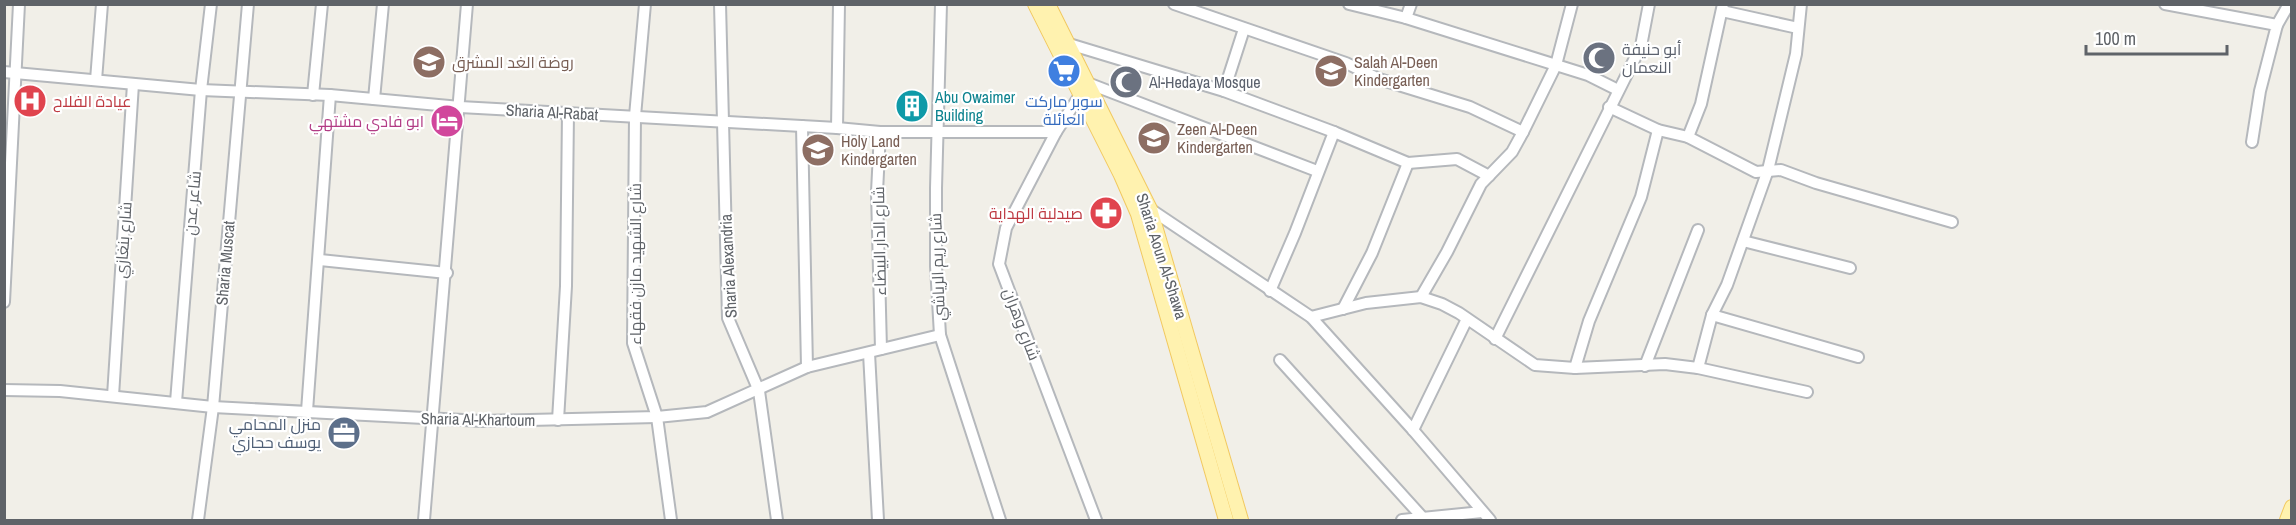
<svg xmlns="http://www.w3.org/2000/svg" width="2296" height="525" viewBox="0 0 2296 525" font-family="'Archivo Narrow',Cairo,sans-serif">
	<rect width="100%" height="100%" fill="#f1efe8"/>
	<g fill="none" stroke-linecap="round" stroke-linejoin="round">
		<g stroke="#b5b8bc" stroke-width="14">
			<g id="minor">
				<polyline points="645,4 635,116 633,343 657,417 671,520"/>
				<polyline points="720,4 728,318 759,391 777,520"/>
				<polyline points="941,4 936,188 936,266 940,335 1000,520"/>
				<polyline points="1174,4 1346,63 1379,79 1470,107 1523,132"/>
				<polyline points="1349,4 1406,18 1588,75 1618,90"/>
				<polyline points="2165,4 2277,25 2260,91 2252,142"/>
				<polyline points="1722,11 1798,28"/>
				<polyline points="1406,18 1411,4"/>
				<polyline points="2277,25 2289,4"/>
				<polyline points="1069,44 1224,91 1334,132 1408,163 1457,159 1489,176"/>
				<polyline points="4,72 201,90 330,95 460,107 837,128 880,132 1056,132 1080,95"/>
				<polyline points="96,80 102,4"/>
				<polyline points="1090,84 1317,171"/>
				<polyline points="1224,91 1244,29"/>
				<polyline points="313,95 322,4"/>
				<polyline points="374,99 383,4"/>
				<polyline points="1609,107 1658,130 1688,137 1756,172 1781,170 1816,183 1952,222"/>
				<polyline points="802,126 807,367"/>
				<polyline points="837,128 839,4"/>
				<polyline points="880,132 877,192 881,349"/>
				<polyline points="1056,132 1006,228 999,264 1096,520"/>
				<polyline points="1688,137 1701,104 1723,4"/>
				<polyline points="1150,209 1311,317 1413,430 1490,520"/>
				<polyline points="1743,241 1850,268"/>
				<polyline points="320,260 447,273"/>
				<polyline points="1270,291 1295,233 1334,132"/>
				<polyline points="1421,297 1447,252 1481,184 1512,152 1523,132 1556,65 1572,4"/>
				<polyline points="4,302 19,4"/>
				<polyline points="1343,309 1372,253 1408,163"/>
				<polyline points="1712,315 1858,357"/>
				<polyline points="1311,317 1366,303 1421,297 1442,304 1459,313 1535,365 1575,368 1665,364 1698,368 1807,392"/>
				<polyline points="1495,339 1641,46 1649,4"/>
				<polyline points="869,353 878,520"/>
				<polyline points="1280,360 1423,518"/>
				<polyline points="1645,366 1698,230"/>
				<polyline points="1575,368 1589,321 1641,197 1658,130"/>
				<polyline points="1698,368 1712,315 1727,285 1768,170 1796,54 1801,4"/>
				<polyline points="4,390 60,391 213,407 482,421 657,417 707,412 807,367 940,335"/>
				<polyline points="113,396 133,84"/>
				<polyline points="176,402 201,90 211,4"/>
				<polyline points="307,411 330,95"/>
				<polyline points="558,420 566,286 568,113"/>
				<polyline points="1413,430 1467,319"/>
				<polyline points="198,520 213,407 248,4"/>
				<polyline points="424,520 467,4"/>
				<polyline points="1402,520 1482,512"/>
			</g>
		</g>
		<g stroke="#f2c960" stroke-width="16">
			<g id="major">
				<polyline points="1035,4 1121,175 1138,214 1226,520"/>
				<polyline points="1048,4 1150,209 1241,520"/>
				<polyline points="2287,520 2292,507"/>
			</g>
		</g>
		<use href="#minor" stroke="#fff" stroke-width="10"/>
		<use href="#major" stroke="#fff2af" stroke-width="14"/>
	</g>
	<defs>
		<g id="mosque-disc" transform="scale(1.725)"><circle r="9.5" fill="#6b7280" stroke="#fff"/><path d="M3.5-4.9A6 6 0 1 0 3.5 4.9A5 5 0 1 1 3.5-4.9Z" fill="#fff"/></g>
		<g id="school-disc" transform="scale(1.725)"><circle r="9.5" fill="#8d6e63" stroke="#fff"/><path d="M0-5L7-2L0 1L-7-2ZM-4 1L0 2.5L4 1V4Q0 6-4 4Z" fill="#fff"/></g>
		<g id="supermarket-disc" transform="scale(1.725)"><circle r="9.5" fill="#3f7fe0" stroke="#fff"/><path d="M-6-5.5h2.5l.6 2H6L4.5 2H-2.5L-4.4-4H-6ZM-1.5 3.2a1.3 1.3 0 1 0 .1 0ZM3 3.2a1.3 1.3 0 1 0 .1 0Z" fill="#fff"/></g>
		<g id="hospital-disc" transform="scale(1.725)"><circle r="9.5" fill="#e0444e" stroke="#fff"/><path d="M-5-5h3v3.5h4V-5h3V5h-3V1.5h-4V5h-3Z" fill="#fff"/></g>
		<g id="building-disc" transform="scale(1.725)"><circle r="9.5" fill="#0f9aa8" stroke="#fff"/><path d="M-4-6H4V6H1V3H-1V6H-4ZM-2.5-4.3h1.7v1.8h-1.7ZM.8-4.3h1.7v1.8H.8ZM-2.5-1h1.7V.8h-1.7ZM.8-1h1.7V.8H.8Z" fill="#fff"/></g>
		<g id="hotel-disc" transform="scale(1.725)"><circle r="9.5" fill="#d1479c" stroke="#fff"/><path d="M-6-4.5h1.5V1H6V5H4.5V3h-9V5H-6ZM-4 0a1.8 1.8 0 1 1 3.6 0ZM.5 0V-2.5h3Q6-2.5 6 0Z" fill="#fff"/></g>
		<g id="pharmacy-disc" transform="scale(1.725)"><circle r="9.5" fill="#e0444e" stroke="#fff"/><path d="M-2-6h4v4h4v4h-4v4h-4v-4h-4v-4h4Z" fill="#fff"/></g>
		<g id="office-disc" transform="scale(1.725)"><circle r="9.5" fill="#5c6f8a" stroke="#fff"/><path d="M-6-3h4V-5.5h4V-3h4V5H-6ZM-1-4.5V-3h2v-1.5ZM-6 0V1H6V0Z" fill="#fff"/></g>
	</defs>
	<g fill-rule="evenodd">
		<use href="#mosque-disc" x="1599" y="58"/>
		<use href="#school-disc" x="429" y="62"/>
		<use href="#supermarket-disc" x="1064" y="71"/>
		<use href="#school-disc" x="1331" y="71"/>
		<use href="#mosque-disc" x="1126" y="82"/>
		<use href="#hospital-disc" x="30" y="101"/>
		<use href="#building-disc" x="912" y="106"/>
		<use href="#hotel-disc" x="447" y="121"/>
		<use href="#school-disc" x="1154" y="138"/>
		<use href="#school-disc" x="818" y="150"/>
		<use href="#pharmacy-disc" x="1106" y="213"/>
		<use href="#office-disc" x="344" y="433"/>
	</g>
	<g text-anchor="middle" stroke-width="4.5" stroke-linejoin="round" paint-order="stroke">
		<g font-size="16" fill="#5b616d" stroke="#fff" text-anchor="start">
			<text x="1622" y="55">أبو حنيفة<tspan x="1622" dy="18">النعمان</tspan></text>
			<text x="1149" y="88">Al-Hedaya Mosque</text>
		</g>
		<g font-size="16" fill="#785e54" stroke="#fff" text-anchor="start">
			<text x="452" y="68">روضة الغد المشرق</text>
			<text x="1354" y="68">Salah Al-Deen<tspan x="1354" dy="18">Kindergarten</tspan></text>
			<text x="1177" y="135">Zeen Al-Deen<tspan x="1177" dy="18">Kindergarten</tspan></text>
			<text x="841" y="147">Holy Land<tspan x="841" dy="18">Kindergarten</tspan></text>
		</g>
		<g font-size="16" fill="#0d838f" stroke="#fff" text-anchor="start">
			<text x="935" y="103">Abu Owaimer<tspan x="935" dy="18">Building</tspan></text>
		</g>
		<g font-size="16" fill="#be3a42" stroke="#fff" text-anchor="start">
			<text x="53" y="107">عيادة الفلاح</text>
			<text x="1083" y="219" text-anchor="end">صيدلية الهداية</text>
		</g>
		<g font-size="16" fill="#366cbe" stroke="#fff">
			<text x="1064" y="107">سوبر ماركت<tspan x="1064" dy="18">العائلة</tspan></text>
		</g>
		<g font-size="16" fill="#5f6368" stroke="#fff">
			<text transform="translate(552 112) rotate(3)" y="6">Sharia Al-Rabat</text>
			<text transform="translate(192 203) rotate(-85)" y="6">شاعر عدن</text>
			<text transform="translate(123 240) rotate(-86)" y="6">شارع بنغازي</text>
			<text transform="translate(879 241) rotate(-91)" y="6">شارع الدار البيضاء</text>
			<text transform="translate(1162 256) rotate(72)" y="6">Sharia Aoun Al-Shawa</text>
			<text transform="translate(225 263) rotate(-85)" y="6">Sharia Muscat</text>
			<text transform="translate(635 264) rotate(-90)" y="6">شارع الشهيد مازن فقهاء</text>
			<text transform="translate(728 266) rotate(-93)" y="6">Sharia Alexandria</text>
			<text transform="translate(937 267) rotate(-92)" y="6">شارع ريم الرياشي</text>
			<text transform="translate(1022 324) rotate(69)" y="6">شارع وهران</text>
			<text transform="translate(478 419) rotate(1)" y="6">Sharia Al-Khartoum</text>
		</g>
		<g font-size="16" fill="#b23c85" stroke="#fff" text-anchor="end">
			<text x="424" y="127">ابو فادي مشتهي</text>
		</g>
		<g font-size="16" fill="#4e5e75" stroke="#fff" text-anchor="end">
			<text x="321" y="430">منزل المحامي<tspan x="321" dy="18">يوسف حجازي</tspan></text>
		</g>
	</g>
	<rect width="2296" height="525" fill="none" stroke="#5f6368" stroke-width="12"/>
	<path d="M2086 45v9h141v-9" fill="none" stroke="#5f6368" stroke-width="3"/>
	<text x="2095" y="45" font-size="18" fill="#5f6368" stroke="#ffffff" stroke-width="4.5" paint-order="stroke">100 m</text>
</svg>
